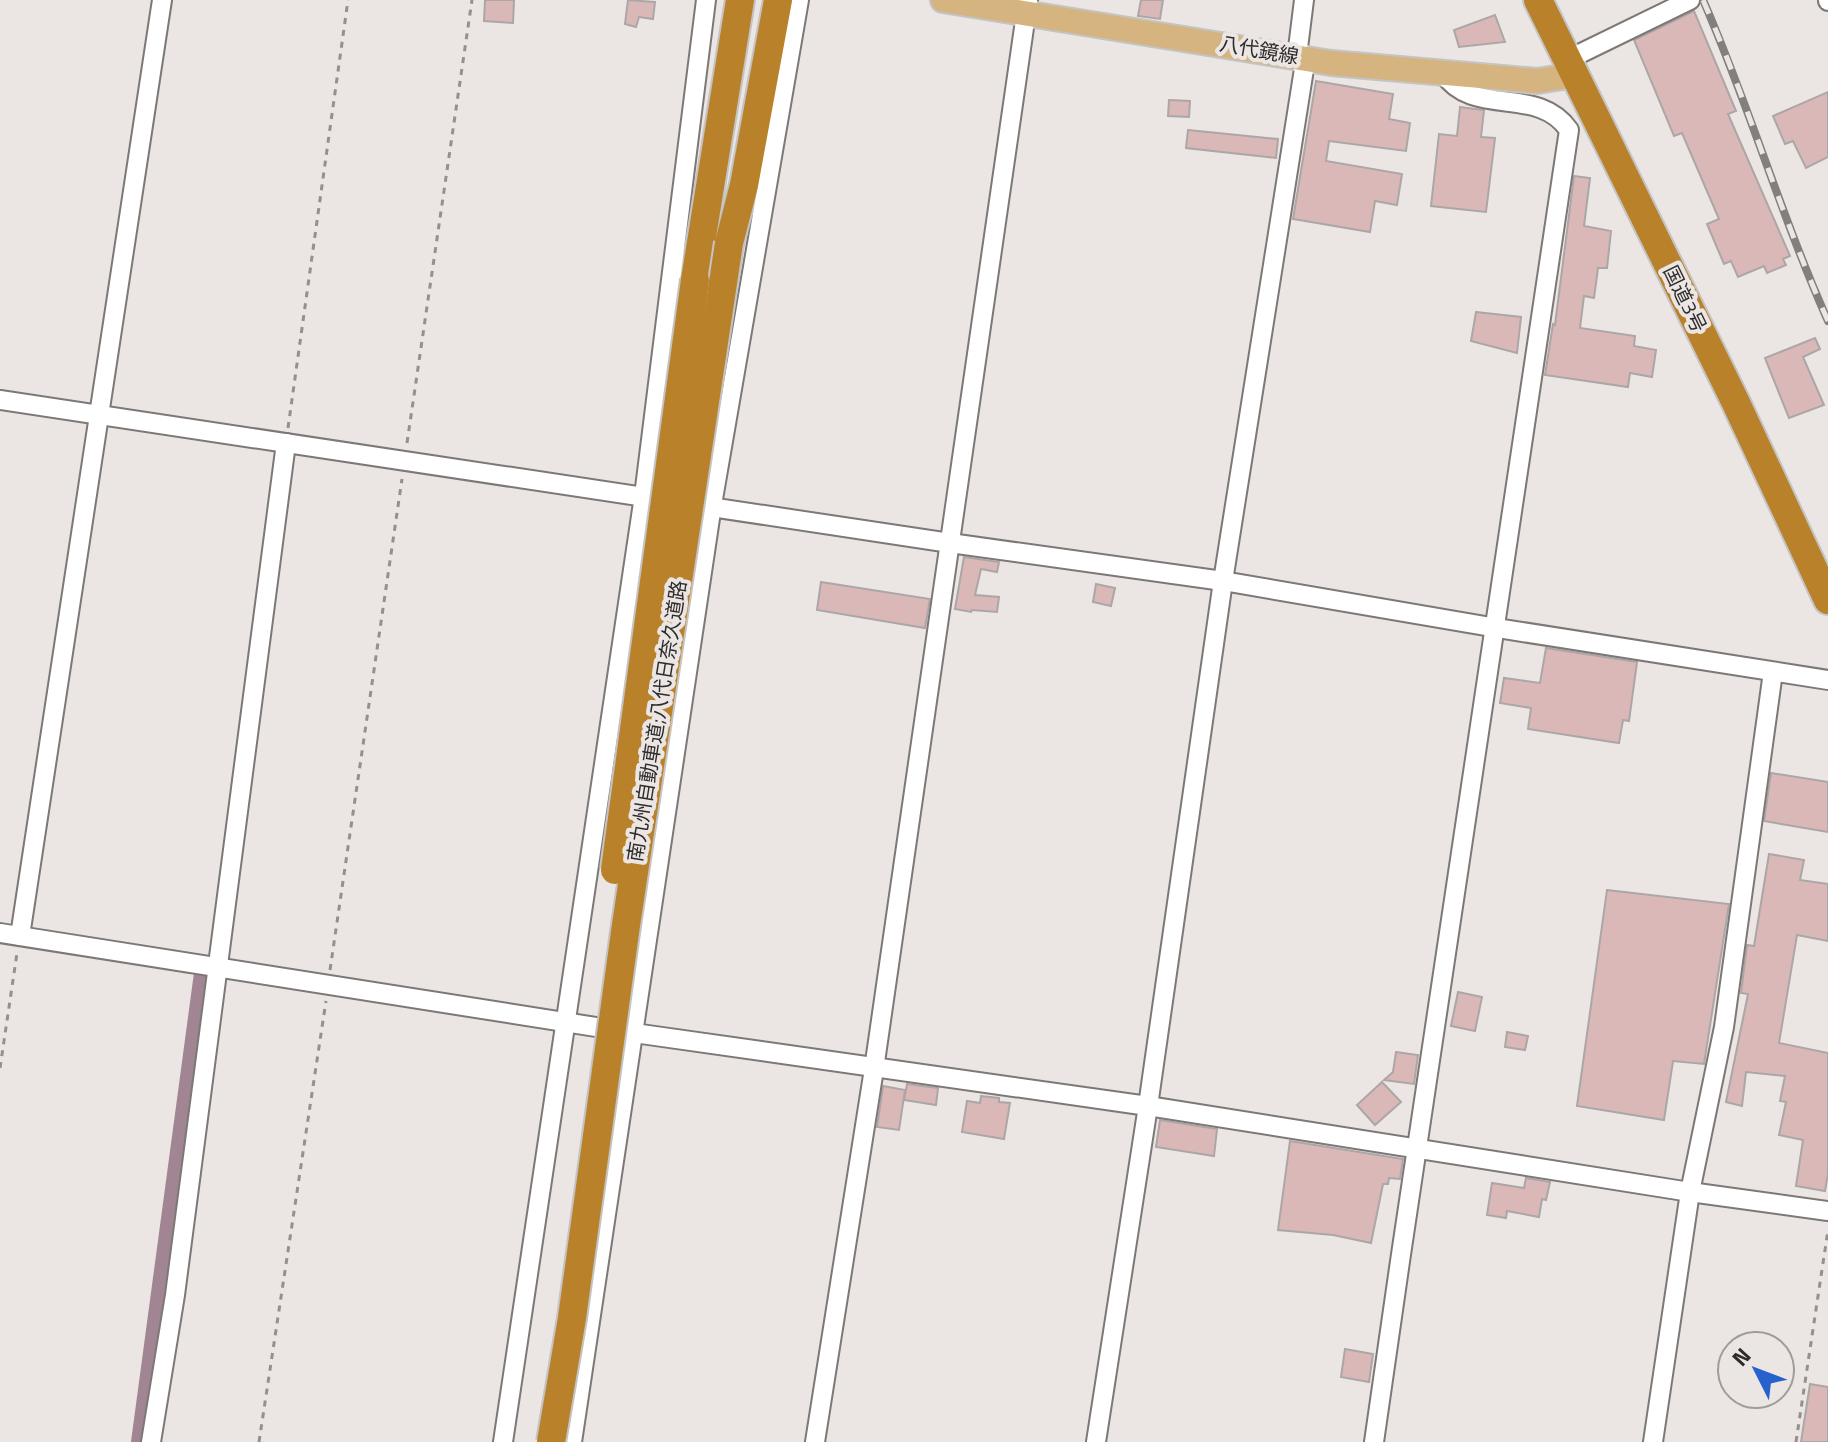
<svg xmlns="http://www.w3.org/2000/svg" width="1828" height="1442" viewBox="0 0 1828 1442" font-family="'Titillium Web','Noto Sans JP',sans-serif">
	<rect width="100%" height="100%" fill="#ebe6e4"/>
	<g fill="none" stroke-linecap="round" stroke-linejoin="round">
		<polyline stroke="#a18592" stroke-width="16" points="139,1442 202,973"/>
	</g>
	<g fill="#dab8b8" stroke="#aca6a6" stroke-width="2">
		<polygon points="485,0 514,0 513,23 484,21"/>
		<polygon points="628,0 655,2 653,19 639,17 636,27 625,24"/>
		<polygon points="1141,0 1163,0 1160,19 1138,16"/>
		<polygon points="1694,11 1736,111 1728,114 1790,256 1783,259 1786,265 1767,273 1764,266 1738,277 1731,261 1724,264 1707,224 1719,219 1682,133 1674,136 1634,40"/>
		<polygon points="1495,15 1505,42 1459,47 1454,30"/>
		<polygon points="1316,81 1393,94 1389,119 1410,123 1406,151 1329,141 1326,161 1402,174 1397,205 1375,201 1370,232 1293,219"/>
		<polygon points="1828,92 1828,157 1806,168 1793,141 1785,144 1773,116"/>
		<polygon points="1169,100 1190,101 1189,117 1168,116"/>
		<polygon points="1460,107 1484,110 1481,137 1495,138 1486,212 1431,206 1439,134 1457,136"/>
		<polygon points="1188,130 1278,139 1276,158 1186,148"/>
		<polygon points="1574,176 1590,178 1584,226 1611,231 1607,268 1598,268 1594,298 1584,296 1580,328 1635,336 1634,346 1656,350 1652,377 1630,373 1628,387 1545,375 1553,324 1555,325"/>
		<polygon points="1476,312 1521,317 1517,353 1471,341"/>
		<polygon points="1815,338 1820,349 1803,357 1824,405 1789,418 1765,358"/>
		<polygon points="964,557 999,562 997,572 981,569 975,595 999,597 997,612 972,610 971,612 955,609"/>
		<polygon points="821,582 930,599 925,628 817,610"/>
		<polygon points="1096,584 1115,588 1111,606 1093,602"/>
		<polygon points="1546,648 1637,662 1629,721 1623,720 1619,743 1528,729 1531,708 1500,703 1504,678 1540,683"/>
		<polygon points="1771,773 1828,782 1828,832 1764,821"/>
		<polygon points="1769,854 1804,860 1800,880 1828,884 1828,941 1797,935 1779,1043 1828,1053 1828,1174 1825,1191 1796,1186 1803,1140 1779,1135 1786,1102 1780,1101 1785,1076 1746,1072 1742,1106 1726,1102 1748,994 1741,993 1747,945 1754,946"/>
		<polygon points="1607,890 1729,904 1704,1064 1673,1061 1664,1120 1577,1106"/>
		<polygon points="1458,992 1482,997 1475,1031 1451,1026"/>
		<polygon points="1507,1032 1528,1036 1525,1050 1505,1047"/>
		<polygon points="1396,1052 1418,1055 1414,1084 1384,1080 1393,1072"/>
		<polygon points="1382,1082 1401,1102 1375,1125 1357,1105"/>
		<polygon points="907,1084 938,1088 936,1105 904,1100"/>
		<polygon points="883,1086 905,1090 899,1130 877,1127"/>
		<polygon points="981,1096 999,1098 999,1102 1010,1103 1004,1139 962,1132 967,1101 980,1103"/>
		<polygon points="1160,1120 1217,1129 1214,1156 1156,1147"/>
		<polygon points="1290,1141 1403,1159 1400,1179 1389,1178 1388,1184 1383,1184 1371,1243 1333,1235 1278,1230"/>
		<polygon points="1526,1178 1550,1182 1546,1200 1542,1199 1539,1217 1507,1211 1506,1218 1487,1215 1492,1183 1524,1188"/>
		<polygon points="1345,1349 1373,1354 1369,1382 1341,1377"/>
		<polygon points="1810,1384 1828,1387 1828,1442 1801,1442"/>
	</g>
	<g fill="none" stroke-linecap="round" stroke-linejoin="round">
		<g stroke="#7d7876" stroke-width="22">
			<g id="minor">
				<polyline points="1828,0 1828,1"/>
				<polyline points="1569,59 1690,0"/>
				<polyline points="0,400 950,543 1223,581 1497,628 1828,680"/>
				<polyline points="0,933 634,1033 1148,1106 1690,1192 1724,1027 1773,672"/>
				<polyline points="20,936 162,0"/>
				<polyline points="151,1442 175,1295 286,443"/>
				<polyline points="503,1442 644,496 706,0"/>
				<polyline points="572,1442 712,505 799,0"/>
				<polyline points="815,1442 874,1069 1028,0"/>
				<polyline points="1096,1442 1148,1106 1223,581 1304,69 1297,56 1304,0"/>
				<path d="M1374,1442c62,-438 132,-875 195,-1312 -32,-46 -95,-11 -126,-57"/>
				<polyline points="1653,1442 1690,1192 1828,1211"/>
			</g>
		</g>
		<g stroke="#c4c4c4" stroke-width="28">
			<polyline id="major" points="943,0 1331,63 1537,81 1576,75"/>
		</g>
		<g stroke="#c4c4c4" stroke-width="32">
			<g id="highway">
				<polyline points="1538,0 1736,403 1828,600"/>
				<polyline points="729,243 744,185 778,0"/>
				<polyline points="695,280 740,0"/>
			</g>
		</g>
		<g stroke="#94908f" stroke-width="3" stroke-dasharray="6 6" stroke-linecap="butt">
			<polyline points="288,428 348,0"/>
			<polyline points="407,443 472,0"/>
			<polyline points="330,970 402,479"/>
			<polyline points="0,1068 17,953"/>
			<polyline points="259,1442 326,1001"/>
			<polyline points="1796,1442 1828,1230"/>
		</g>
		<use href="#minor" stroke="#fff" stroke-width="18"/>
		<use href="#major" stroke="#d5b47f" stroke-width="24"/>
		<use href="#highway" stroke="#b9822a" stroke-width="28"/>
		<g stroke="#827f7d" stroke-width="8">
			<path id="rail" d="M1703,0c46,105 78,216 125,321"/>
		</g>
		<use href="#rail" stroke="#ebe6e4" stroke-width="5" stroke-dasharray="15" stroke-linecap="butt"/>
		<g stroke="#c4c4c4" stroke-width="32" stroke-linecap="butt">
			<g id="highway-bridge">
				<polyline points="615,870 695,280"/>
				<polyline points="551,1442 572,1318 626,925 729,243"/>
			</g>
		</g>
		<use href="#highway-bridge" stroke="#b9822a" stroke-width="28"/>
	</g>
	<g text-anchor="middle" stroke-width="8" stroke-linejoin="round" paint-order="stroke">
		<g font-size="20" fill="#2e2c2b" stroke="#ebe6e4">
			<text transform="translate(1259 50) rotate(10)" y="7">八代鏡線</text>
			<text transform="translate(1685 299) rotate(64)" y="7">国道3号</text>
			<text transform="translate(657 721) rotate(-81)" y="7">南九州自動車道;八代日奈久道路</text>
		</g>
	</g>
	<g transform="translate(1756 1370) rotate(312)"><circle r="38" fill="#ebe6e4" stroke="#9f9c9a" stroke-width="2"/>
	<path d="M0-6L14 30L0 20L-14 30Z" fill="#2661ce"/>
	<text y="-12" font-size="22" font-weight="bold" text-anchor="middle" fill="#2e2c2b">N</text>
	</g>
</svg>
